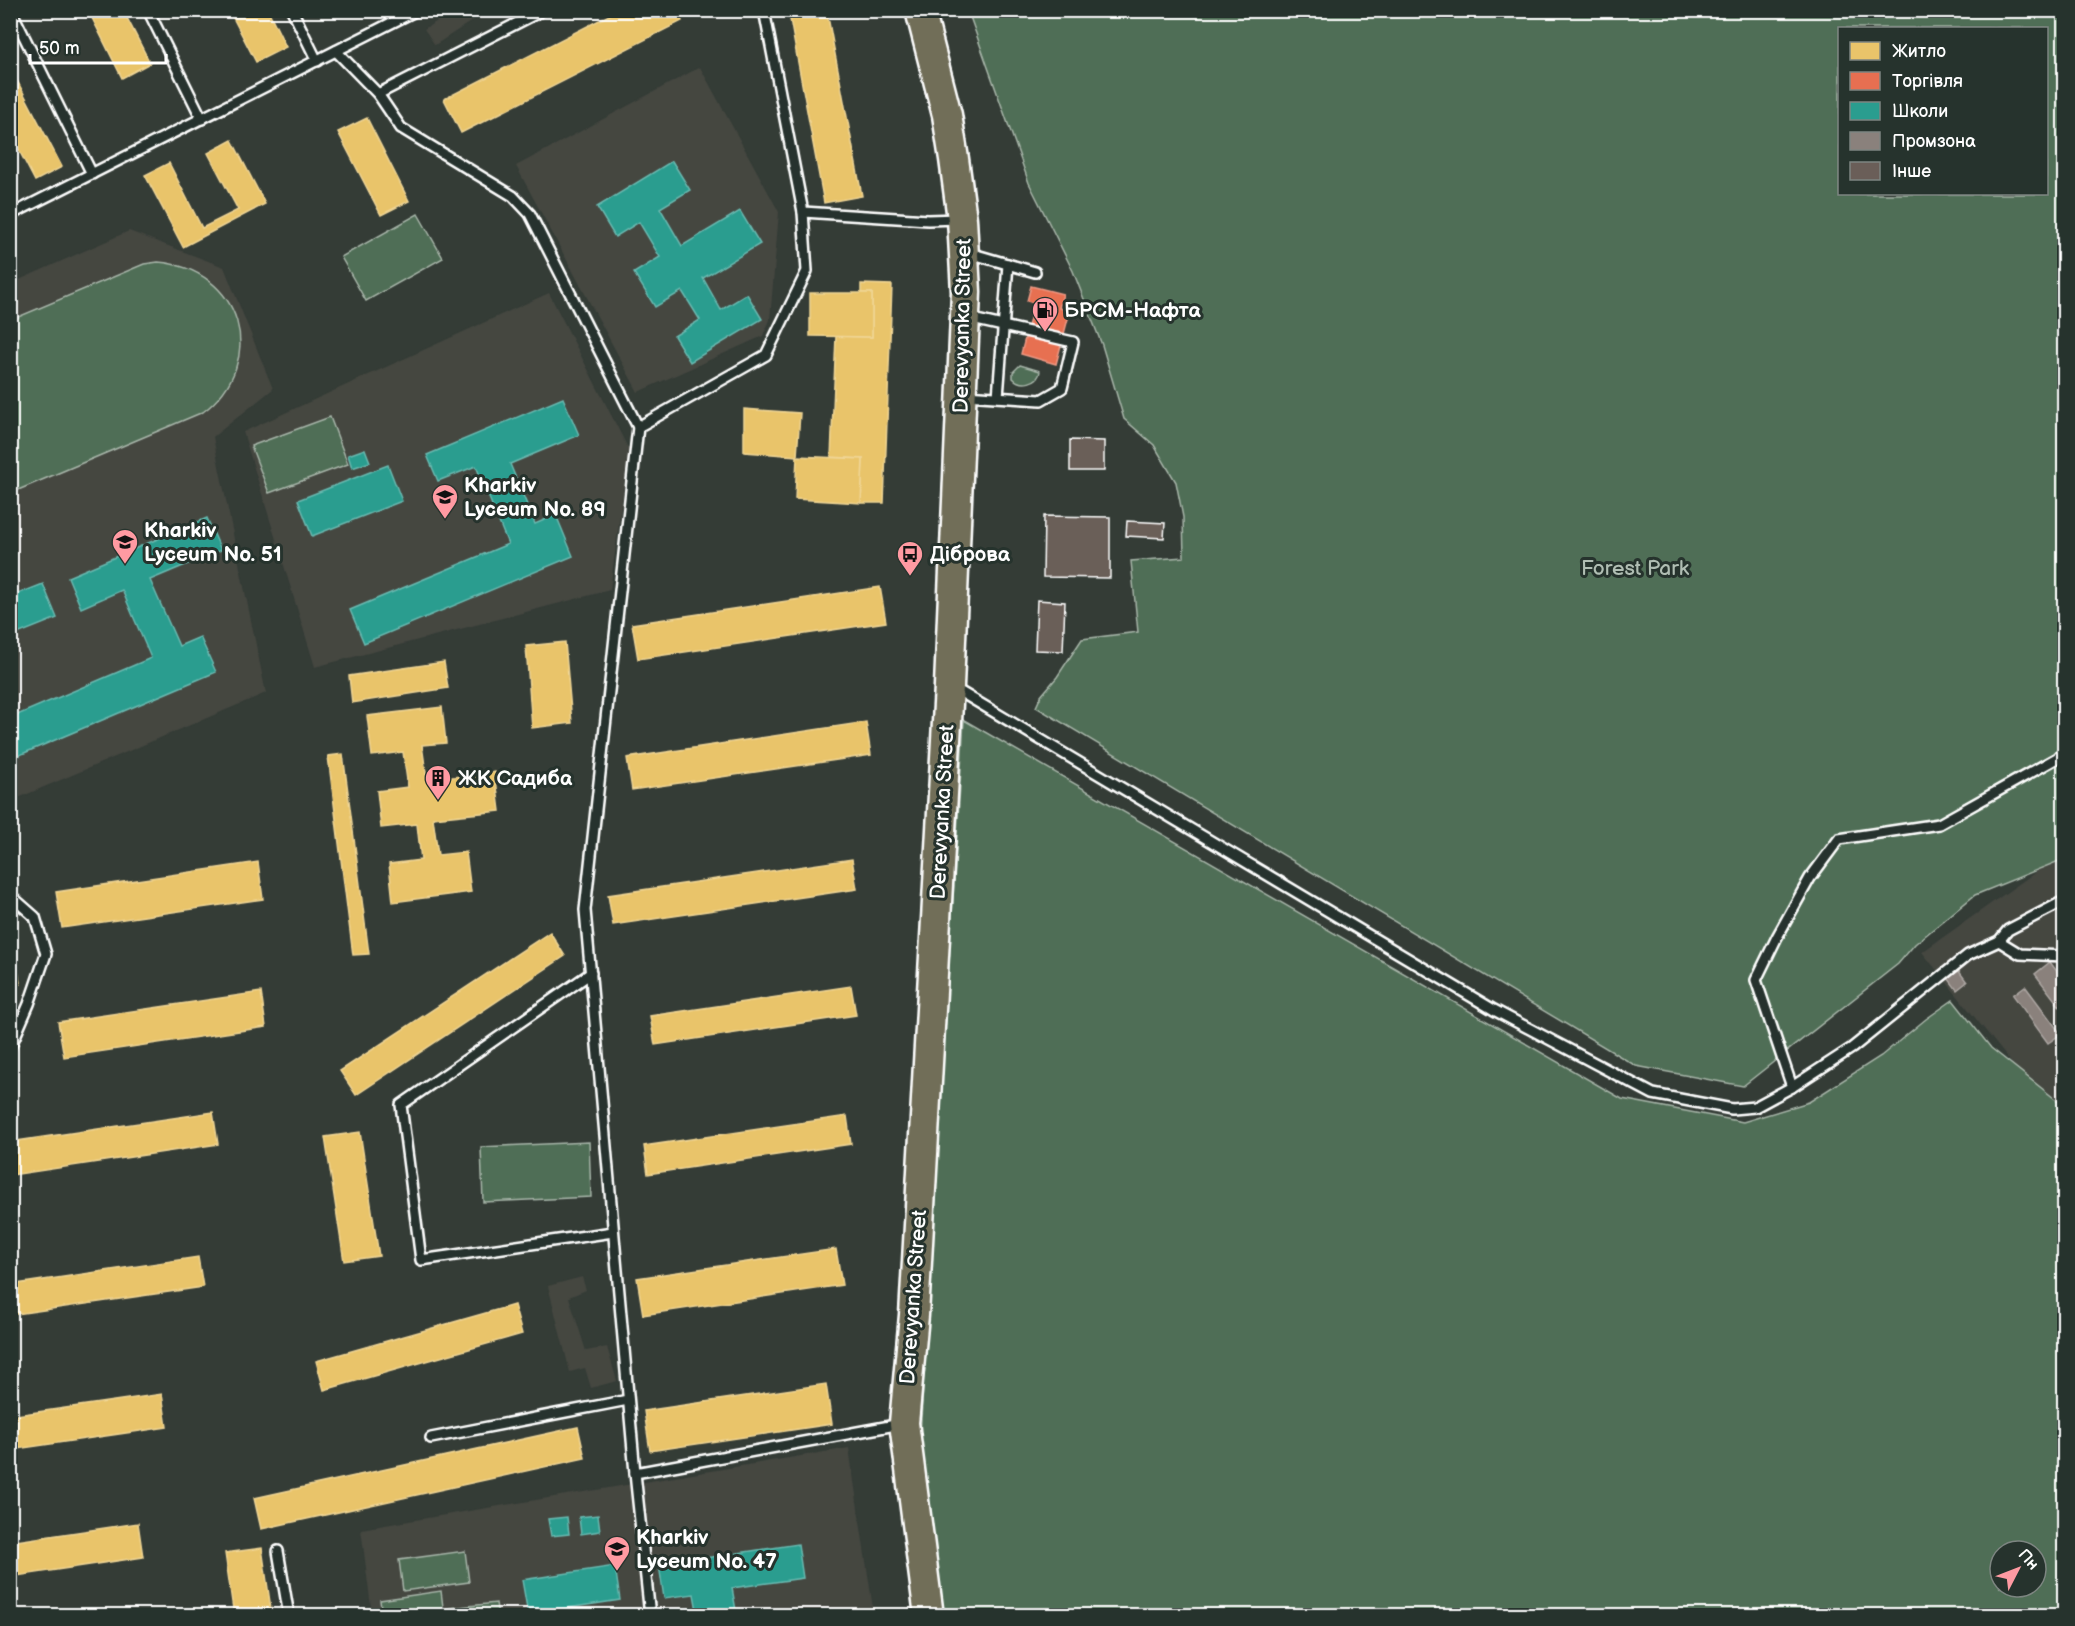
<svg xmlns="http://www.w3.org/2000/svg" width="2075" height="1626" viewBox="0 0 2075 1626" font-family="'Balsamiq Sans',sans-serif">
	<rect width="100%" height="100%" fill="#343c36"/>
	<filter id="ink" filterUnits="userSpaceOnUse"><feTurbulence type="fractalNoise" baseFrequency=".0167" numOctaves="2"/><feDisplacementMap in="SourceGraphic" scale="12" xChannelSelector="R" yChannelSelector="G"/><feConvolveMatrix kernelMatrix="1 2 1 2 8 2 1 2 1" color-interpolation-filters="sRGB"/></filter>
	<g filter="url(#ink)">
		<g fill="#444640">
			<polygon points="454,11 487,11 435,45 424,29"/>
			<polygon points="700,67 779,212 770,320 763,336 638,392 516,166"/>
			<polygon points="129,231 224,267 273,389 213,437 266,693 11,801 10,284"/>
			<polygon points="549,293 629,450 610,590 315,667 243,432"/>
			<polygon points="2064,852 2064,1128 1922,952"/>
			<polygon points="582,1277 586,1290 569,1297 586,1351 607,1347 617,1381 591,1388 585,1368 570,1372 548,1286"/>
			<polygon points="849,1448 874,1615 372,1615 361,1529"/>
		</g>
		<g fill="#506e56" stroke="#a8b6aa" stroke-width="1.5" fill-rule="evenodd">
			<path d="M968,11h1096v848l-89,36 -60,49 -17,20 -155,122 -107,-20 -600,-359 5,-11 16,-19 25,-38 56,-7 -7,-71 53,-4 -1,-40 -7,-35 -22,-37 -30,-26 -22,-74 -29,-74 -44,-88zM1840,28h206v166h-206z"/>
			<polygon points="418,214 443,258 366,301 341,257"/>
			<path d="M158,262c84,7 111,100 45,150l-192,81v-173l133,-56z"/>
			<path d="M1020,365l20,6c-1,12 -19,16 -27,7v-6z"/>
			<polygon points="330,417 348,464 269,493 251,446"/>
			<path d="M964,720l658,379 121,23 66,-20 72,-46 45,-37 27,-19 38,48 73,58v509l-1123,1 -22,-164zM2000,1551h36v36h-36z"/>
			<polygon points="589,1142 591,1197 483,1202 481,1147"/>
			<polygon points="465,1551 469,1582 403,1591 399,1560"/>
			<polygon points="441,1591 444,1615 382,1615 380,1600"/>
			<polygon points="496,1603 498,1615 451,1615 450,1608"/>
		</g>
		<g fill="#e9c46a" stroke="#f0d697" stroke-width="1.5">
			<polygon points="88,10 123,10 150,63 122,78"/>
			<polygon points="229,10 268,10 286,47 256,62"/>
			<polygon points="619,10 677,10 682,21 461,133 444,99"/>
			<polygon points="827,12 862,196 824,203 790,19"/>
			<polygon points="10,67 62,167 35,181 10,133"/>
			<polygon points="367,118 409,201 381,215 338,132"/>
			<polygon points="232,140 265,204 183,247 145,175 169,163 202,228 238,210 208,153"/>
			<polygon points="861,284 892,285 884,503 861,503 863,459 831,457 836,336 872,337 872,293 861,293"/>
			<polygon points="810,293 872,293 872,337 810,336"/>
			<polygon points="744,409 800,413 797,456 744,452"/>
			<polygon points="797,456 863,459 861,503 795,499"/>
			<polygon points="880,587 886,622 638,659 632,624"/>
			<polygon points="565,642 572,723 532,728 526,646"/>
			<polygon points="444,662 448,688 352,703 349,676"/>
			<polygon points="442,707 446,743 422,745 427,780 495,772 500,811 433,818 438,855 466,852 471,892 393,902 389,864 421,860 417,824 381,828 377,791 408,787 403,752 372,756 367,716"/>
			<polygon points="866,722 871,755 632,790 627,758"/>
			<polygon points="343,754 369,954 353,955 328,756"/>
			<polygon points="852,859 857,889 613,925 608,895"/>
			<polygon points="258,862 263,899 62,928 56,892"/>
			<polygon points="550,932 565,956 356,1095 340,1071"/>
			<polygon points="10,950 15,950 20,984 10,986"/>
			<polygon points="851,986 856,1015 655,1045 650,1016"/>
			<polygon points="261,992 266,1027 64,1057 58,1022"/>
			<polygon points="213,1112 218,1144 12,1175 10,1142"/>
			<polygon points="847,1116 851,1144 648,1174 644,1146"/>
			<polygon points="360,1132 379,1256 344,1261 325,1137"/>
			<polygon points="836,1249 842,1285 643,1315 637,1278"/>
			<polygon points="198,1257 203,1287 10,1315 10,1285"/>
			<polygon points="514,1305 522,1334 324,1390 316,1361"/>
			<polygon points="826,1384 832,1424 650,1451 644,1411"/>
			<polygon points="162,1394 167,1427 10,1450 10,1416"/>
			<polygon points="578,1427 585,1458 261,1529 254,1498"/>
			<polygon points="138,1523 143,1557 10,1577 10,1542"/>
			<polygon points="262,1548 272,1616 234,1616 225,1553"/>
		</g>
		<polygon fill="#e76f51" stroke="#ee9a85" stroke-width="1.5" points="1031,286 1063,294 1059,308 1070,311 1056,364 1021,354 1034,303 1027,301"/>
		<g fill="#2a9d8f" stroke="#6abab1" stroke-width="1.5">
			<polygon points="672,161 690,190 660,208 682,246 740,211 760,244 703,278 721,310 747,294 762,319 690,362 674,336 700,320 692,307 682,291 655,307 634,273 660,257 639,222 615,237 597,207"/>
			<polygon points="563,398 579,435 510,464 535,524 556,515 573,556 364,643 350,610 508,544 476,466 438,481 427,455"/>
			<polygon points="365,449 370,462 352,468 348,455"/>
			<polygon points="388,465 402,501 312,536 298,500"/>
			<polygon points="207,518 221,550 150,580 179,646 200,637 216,672 10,759 10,718 151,658 122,590 81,608 68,577"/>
			<polygon points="43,584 57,618 10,637 10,597"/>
			<polygon points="598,1515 600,1531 581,1534 579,1517"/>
			<polygon points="567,1517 569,1534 551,1536 548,1519"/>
			<polygon points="798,1544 803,1578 732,1588 737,1616 698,1616 694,1594 664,1598 659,1565"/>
			<polygon points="615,1566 620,1600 528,1614 522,1580"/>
		</g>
		<g fill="#8a817c" stroke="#ada7a3" stroke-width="1.5">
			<polygon points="2050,962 2064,981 2064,1012 2035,974"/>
			<polygon points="1958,970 1967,982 1957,990 1948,978"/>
			<polygon points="2025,986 2061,1034 2048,1043 2013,995"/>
		</g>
		<g fill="#6a5e58" stroke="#fff" stroke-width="1.5">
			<polygon points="1070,440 1104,441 1104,471 1070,471"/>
			<polygon points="1044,516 1110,517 1110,578 1043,577"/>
			<polygon points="1127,521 1165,523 1164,538 1126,536"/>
			<polygon points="1037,600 1065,602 1063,651 1035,650"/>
		</g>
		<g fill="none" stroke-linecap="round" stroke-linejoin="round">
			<g stroke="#fff" stroke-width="14">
				<g id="lane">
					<polyline points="11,10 92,174"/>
					<polyline points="148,10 202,119"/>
					<polyline points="292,10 317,61"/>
					<polyline points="336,51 378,94 401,128 513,196 530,214 638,427 585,910 635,1473 650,1616"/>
					<polyline points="378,94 543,10"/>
					<polyline points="803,212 928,220 959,219"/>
					<polyline points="10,215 417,10"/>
					<polyline points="966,252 1035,272"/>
					<polyline points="965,395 1041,400 1062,388 1073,342 968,318"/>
					<polyline points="998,397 1008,264"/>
					<polyline points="638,427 766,355 807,271 803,212 764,10"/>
					<polyline points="954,688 1494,1010 1653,1094 1732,1109 1755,1107 1792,1087 1852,1048 1968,955 1999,941 2008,930 2064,901"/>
					<polyline points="10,895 35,917 46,954 29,1004 10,1048"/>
					<polyline points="1999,941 2020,954 2064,956"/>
					<polyline points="591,973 401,1105 421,1260 613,1232"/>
					<polyline points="1792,1087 1756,980 1777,937 1810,878 1839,839 1939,824 2064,754"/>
					<polyline points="431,1438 628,1400"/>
					<polyline points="635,1473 901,1424"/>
					<polyline points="278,1551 289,1616"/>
				</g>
			</g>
			<g stroke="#fff" stroke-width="33">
				<polyline id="primary" points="920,10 947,115 954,159 962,219 966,292 949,686 914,1315 904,1423 929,1616"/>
			</g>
			<use href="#lane" stroke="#26332d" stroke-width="9"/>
			<use href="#primary" stroke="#716e59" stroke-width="28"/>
		</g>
	</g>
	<defs>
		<g id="fuel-pin" transform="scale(1.35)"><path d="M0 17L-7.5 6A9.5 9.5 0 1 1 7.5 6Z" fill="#ff9aa2" stroke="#26332d"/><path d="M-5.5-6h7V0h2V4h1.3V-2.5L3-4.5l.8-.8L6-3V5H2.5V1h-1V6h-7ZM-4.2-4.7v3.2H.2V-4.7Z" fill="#111"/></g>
		<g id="school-pin" transform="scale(1.35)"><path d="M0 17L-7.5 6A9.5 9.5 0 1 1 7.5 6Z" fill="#ff9aa2" stroke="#26332d"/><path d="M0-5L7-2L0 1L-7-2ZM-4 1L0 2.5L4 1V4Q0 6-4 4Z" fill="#111"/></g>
		<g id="bus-pin" transform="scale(1.35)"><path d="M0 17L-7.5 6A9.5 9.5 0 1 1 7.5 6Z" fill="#ff9aa2" stroke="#26332d"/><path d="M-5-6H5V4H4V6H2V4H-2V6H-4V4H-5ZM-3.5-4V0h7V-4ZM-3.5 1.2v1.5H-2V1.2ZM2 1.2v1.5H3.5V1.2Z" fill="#111"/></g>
		<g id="building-pin" transform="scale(1.35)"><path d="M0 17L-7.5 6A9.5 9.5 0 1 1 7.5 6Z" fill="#ff9aa2" stroke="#26332d"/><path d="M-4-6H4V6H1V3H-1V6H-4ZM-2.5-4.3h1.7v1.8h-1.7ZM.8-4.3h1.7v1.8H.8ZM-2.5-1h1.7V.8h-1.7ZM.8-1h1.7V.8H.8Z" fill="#111"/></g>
	</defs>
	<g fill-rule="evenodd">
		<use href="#fuel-pin" x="1045" y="310"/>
		<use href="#school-pin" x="445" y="497"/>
		<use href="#school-pin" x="125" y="542"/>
		<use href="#bus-pin" x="910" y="554"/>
		<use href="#building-pin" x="438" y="778"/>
		<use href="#school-pin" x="617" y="1549"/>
	</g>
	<g text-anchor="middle" stroke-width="6" stroke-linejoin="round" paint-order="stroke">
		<g font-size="21" font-weight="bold" fill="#fff" stroke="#26332d" text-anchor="start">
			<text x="1064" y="317">БРСМ-Нафта</text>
			<text x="464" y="492">Kharkiv<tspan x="464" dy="24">Lyceum No. 89</tspan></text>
			<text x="144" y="537">Kharkiv<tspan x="144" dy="24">Lyceum No. 51</tspan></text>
			<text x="930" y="561">Діброва</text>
			<text x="458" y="785">ЖК Садиба</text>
			<text x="636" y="1544">Kharkiv<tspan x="636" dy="24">Lyceum No. 47</tspan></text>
		</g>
		<g font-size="21" fill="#fff" stroke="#26332d">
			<text transform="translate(962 326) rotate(-89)" y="7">Derevyanka Street</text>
			<text transform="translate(942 812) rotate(-87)" y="7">Derevyanka Street</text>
			<text transform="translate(913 1297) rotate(-86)" y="7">Derevyanka Street</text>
		</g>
		<g font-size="21" fill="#b0beb3" stroke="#26332d">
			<text x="1635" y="575">Forest Park</text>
		</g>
	</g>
	<rect width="2075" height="1626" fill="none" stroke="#26332d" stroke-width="36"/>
	<rect x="18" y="18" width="2039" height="1590" fill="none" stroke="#fff" stroke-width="2" filter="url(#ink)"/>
	<rect x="1838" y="27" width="210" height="168" fill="#26332d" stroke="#7d8581" stroke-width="1.5"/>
	<rect x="1850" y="42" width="30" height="18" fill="#e9c46a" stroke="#7d8581" stroke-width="1.5"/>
	<text x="1892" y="57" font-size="18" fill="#ffffff">Житло</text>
	<rect x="1850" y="72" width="30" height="18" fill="#e76f51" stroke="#7d8581" stroke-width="1.5"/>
	<text x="1892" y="87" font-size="18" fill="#ffffff">Торгівля</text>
	<rect x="1850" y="102" width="30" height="18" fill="#2a9d8f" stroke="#7d8581" stroke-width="1.5"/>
	<text x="1892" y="117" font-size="18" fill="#ffffff">Школи</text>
	<rect x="1850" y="132" width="30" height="18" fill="#8a817c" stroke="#7d8581" stroke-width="1.5"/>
	<text x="1892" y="147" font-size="18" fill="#ffffff">Промзона</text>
	<rect x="1850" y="162" width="30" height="18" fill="#6a5e58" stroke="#7d8581" stroke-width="1.5"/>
	<text x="1892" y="177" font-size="18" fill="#ffffff">Інше</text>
	<g transform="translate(2018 1569) rotate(48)"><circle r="28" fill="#26332d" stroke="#7d8581" stroke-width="1.5"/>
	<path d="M0-4.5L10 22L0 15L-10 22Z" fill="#ff9aa2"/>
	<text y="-9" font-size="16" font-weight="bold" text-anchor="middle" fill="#ffffff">Пн</text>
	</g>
	<path d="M30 54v9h136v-9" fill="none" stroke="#ffffff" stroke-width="3"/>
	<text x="39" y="54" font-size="18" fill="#ffffff" stroke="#26332d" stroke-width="4.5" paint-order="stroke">50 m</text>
</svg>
